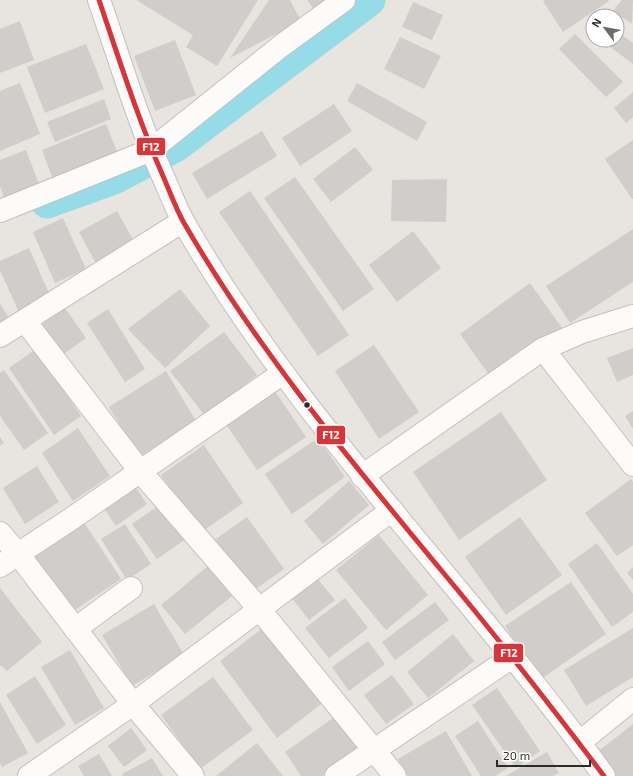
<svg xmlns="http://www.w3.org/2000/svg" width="633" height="776" viewBox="0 0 633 776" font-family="'Exo 2',sans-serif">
	<rect width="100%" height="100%" fill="#e8e4e0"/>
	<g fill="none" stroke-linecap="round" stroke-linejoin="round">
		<polyline stroke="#95dce8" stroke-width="33" points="47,202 114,178 175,146 369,0"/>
	</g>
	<g fill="#d0cdca">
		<polygon points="136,0 258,0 217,66 186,47 193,35"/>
		<polygon points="269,0 290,0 301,21 230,58"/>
		<polygon points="307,0 327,0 314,9"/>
		<polygon points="545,0 608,0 609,1 563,32 543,1"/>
		<polygon points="622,0 633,0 632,24 613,11"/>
		<polygon points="413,2 443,15 432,40 402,27"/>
		<polygon points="20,21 34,60 0,73 0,29"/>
		<polygon points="617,32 633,43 633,64 601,40 617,40"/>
		<polygon points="575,34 623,82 606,97 559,49"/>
		<polygon points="400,37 441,56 424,89 384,69"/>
		<polygon points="175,40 196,95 155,111 134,56"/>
		<polygon points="86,44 104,89 45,113 27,67"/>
		<polygon points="20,83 40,134 0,151 0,91"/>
		<polygon points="357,83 427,122 417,141 347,101"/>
		<polygon points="633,92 633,117 626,123 614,108"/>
		<polygon points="104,99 111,119 55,142 47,122"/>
		<polygon points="334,104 352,131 300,166 282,138"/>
		<polygon points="106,124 119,157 54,182 42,150"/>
		<polygon points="262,131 277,156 207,199 192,173"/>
		<polygon points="633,140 633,199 632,199 605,159"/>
		<polygon points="355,147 373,170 331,202 313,179"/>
		<polygon points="26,150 41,189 6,203 0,186 0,160"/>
		<polygon points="295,177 374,289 343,311 264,198"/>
		<polygon points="447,179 446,222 391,221 392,180"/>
		<polygon points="250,191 349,335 318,356 219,212"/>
		<polygon points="117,211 136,245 98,267 79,232"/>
		<polygon points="63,218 86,269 55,283 33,232"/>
		<polygon points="633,229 633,282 570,323 546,286"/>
		<polygon points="413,231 441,268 397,302 369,265"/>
		<polygon points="29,248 52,300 20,315 0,270 0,261"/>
		<polygon points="530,283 562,328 492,379 460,334"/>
		<polygon points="180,289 210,326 165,368 128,329"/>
		<polygon points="0,304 13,324 0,333"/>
		<polygon points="65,308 86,338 61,356 40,326"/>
		<polygon points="108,309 145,369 125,382 87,323"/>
		<polygon points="224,332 257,375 205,416 170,371"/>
		<polygon points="374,345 419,412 379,439 335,371"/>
		<polygon points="633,348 633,375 617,382 607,358"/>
		<polygon points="36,349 81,416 54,435 9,368"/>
		<polygon points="4,370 48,433 24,450 0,416 0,373"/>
		<polygon points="166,371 196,421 139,457 109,407"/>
		<polygon points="274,390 306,437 257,470 225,423"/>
		<polygon points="633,411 633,429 625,416"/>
		<polygon points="501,412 547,480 459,540 413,472"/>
		<polygon points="78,428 110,476 73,501 42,453"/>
		<polygon points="0,437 4,443 0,446"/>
		<polygon points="318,438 345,477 292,514 265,474"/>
		<polygon points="204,445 243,503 200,533 161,475"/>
		<polygon points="37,466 59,502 25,524 3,488"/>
		<polygon points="631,479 633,482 633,545 617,556 585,513"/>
		<polygon points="349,481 369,505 323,544 304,521"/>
		<polygon points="134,485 147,504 116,526 103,507"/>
		<polygon points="161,504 186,539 157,559 132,524"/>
		<polygon points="247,517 284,569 250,593 213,541"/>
		<polygon points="520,517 562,575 506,615 465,557"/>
		<polygon points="82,519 121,579 69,614 30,554"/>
		<polygon points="125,524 151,564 127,580 101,539"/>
		<polygon points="379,535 428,595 386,630 336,570"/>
		<polygon points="597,543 633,594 633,612 612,627 568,564"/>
		<polygon points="208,566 232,596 185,634 161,605"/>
		<polygon points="633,567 633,580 627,573"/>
		<polygon points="316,577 335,600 309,620 291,597"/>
		<polygon points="571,582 606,634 541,679 505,626"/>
		<polygon points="0,588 42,642 7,671 0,665"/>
		<polygon points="345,598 368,628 329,658 305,628"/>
		<polygon points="435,602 449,620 395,660 382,642"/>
		<polygon points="154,604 184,655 132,686 102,635"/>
		<polygon points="268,624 325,701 277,738 220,661"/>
		<polygon points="633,628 633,677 586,706 564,670"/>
		<polygon points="453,634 474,661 428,698 407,672"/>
		<polygon points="368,641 385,664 349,691 332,667"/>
		<polygon points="70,650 104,708 75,725 41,667"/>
		<polygon points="392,675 414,704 386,724 364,695"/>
		<polygon points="35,676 66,725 37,744 6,695"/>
		<polygon points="213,677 253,730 200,769 161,715"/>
		<polygon points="497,688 540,751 516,768 472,705"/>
		<polygon points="0,702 28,753 2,767 0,763"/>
		<polygon points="336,716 359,750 322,776 301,776 285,752"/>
		<polygon points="478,721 508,768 495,776 481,776 455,736"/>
		<polygon points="633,724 633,776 612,776 595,754"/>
		<polygon points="131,728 147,750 124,767 108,746"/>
		<polygon points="446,731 472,776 408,776 398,759"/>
		<polygon points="257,743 283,776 216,776"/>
		<polygon points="547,752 559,773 553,776 506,776"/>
		<polygon points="99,754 112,776 84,776 78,766"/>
		<polygon points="152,758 163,776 123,776 122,774"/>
	</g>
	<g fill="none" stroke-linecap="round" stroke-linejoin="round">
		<g stroke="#c2c1c1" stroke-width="24">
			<g id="minor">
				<path d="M99,0c21,60 39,122 66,181 6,14 12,29 19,42 116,202 285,365 420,553"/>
				<polyline points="0,211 151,150 281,46 344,0"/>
				<polyline points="25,321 140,471 260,610 395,776"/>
				<polyline points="0,336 183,221"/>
				<polyline points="543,349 633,465"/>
				<polyline points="362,476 543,349 582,332 633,316"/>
				<polyline points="0,533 18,554 133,704 193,776"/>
				<polyline points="0,566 71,519 283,373"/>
				<polyline points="75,629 131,588"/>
				<polyline points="580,742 633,699"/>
				<polyline points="29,776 133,704 392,510"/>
				<polyline points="336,776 512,657"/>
			</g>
		</g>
		<use href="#minor" stroke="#fcfbfa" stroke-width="22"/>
		<g stroke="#fff" stroke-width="8">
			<path id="bus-1" d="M99,0c20,59 39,119 64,176 7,16 13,33 21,47 72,125 165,236 257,347 56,67 110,136 163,206"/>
		</g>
		<use href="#bus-1" stroke="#d5363a" stroke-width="5"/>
	</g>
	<circle fill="#2b2b2b" stroke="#fff" stroke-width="1.5" cx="307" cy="405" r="3.5"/>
	<g stroke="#fff" stroke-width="1.5">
		<rect x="136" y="137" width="30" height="19" rx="4" fill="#d5363a"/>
		<rect x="316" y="425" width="30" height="20" rx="4" fill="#d5363a"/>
		<rect x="493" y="643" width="31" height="20" rx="4" fill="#d5363a"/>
	</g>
	<g font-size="11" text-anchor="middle" font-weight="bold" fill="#fff">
		<text x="151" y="151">F12</text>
		<text x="331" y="439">F12</text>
		<text x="509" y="657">F12</text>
	</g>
	<g transform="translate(605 28) rotate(302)"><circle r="19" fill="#ffffff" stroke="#aaaaaa"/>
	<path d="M0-3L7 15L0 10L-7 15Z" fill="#6d6c6a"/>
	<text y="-6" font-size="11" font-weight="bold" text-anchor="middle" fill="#2b2b2b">N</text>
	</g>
	<path d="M497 760v6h93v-6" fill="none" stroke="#2b2b2b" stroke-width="2"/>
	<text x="503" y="760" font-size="12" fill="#2b2b2b" stroke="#ffffff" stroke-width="3" paint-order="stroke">20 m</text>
</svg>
